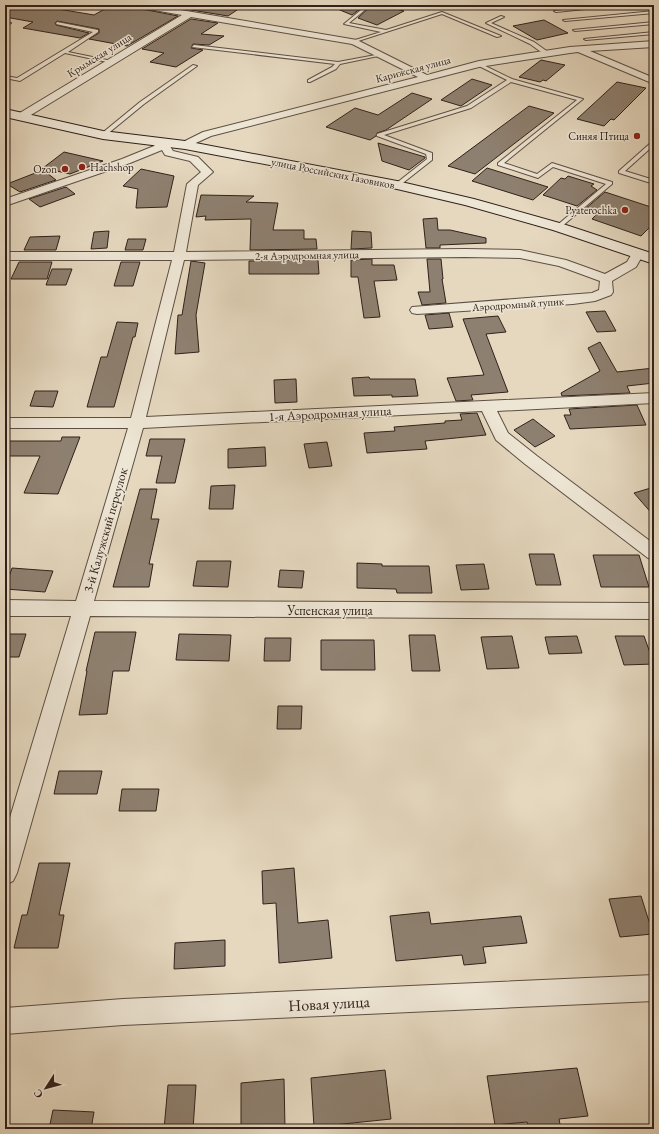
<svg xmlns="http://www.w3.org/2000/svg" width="659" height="1134" viewBox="0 0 659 1134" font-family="'EB Garamond',serif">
	<rect width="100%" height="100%" fill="#e5d8bf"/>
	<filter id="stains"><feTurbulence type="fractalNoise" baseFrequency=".005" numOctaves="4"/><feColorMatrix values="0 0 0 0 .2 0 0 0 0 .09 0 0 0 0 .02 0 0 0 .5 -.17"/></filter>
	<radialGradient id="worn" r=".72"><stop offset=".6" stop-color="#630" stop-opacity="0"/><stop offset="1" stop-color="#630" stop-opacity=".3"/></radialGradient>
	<g fill="#8e8070" stroke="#30211b">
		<polygon points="5,5 34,5 94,15 112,5 132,5 137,8 178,16 127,46 89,39 99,33 99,29 57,21 55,23 56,25 89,33 80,38 23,28 33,22 5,17"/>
		<polygon points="160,5 207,5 237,10 228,16"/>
		<polygon points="328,5 365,5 352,15"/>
		<polygon points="372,5 380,5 404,11 377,25 358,18"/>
		<polygon points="191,19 218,23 201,34 224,36 209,45 193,44 191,48 203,50 176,67 150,62 164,53 142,49"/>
		<polygon points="544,20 568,33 537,40 513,26"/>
		<polygon points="541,60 565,65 546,81 543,80 540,82 519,77"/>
		<polygon points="472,79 492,85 461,106 441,100"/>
		<polygon points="617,82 646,88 614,120 611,119 604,126 577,119"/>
		<polygon points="412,93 432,99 386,130 377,133 376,136 370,140 326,127 355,108 378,115"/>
		<polygon points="529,106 554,113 475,174 448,166"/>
		<polygon points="378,143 425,157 425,158 409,170 382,161"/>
		<polygon points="64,152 103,161 70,174 43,168"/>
		<polygon points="487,168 548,187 533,200 472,181"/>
		<polygon points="141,169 174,176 167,207 136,208 138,189 123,186"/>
		<polygon points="43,170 56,180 20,192 7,184"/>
		<polygon points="568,176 594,184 591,186 597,190 577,206 543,195 561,178 565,179"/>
		<polygon points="66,187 75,194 40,207 29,199"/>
		<polygon points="605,192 654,208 654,223 641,236 592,219 598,213 585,209"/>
		<polygon points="201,195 254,196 246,202 278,203 273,230 304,230 304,239 316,239 317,249 250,250 251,219 205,220 206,216 196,217"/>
		<polygon points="437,218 438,230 450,230 486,238 486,243 440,245 440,248 426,248 423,219"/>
		<polygon points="109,231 107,248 91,249 94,232"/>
		<polygon points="352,231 371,232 372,248 351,249"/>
		<polygon points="60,236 56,250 24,250 30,237"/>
		<polygon points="128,239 146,239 143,250 125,250"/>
		<polygon points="372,259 372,265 394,265 397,280 374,281 380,317 364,318 358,277 351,277 351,260"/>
		<polygon points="427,259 441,259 443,279 442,279 446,303 422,305 418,292 430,292"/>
		<polygon points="318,260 319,274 249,274 249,261"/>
		<polygon points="191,261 205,263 196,315 199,352 175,354 178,315 182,315"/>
		<polygon points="19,262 52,262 47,279 11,279"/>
		<polygon points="121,262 140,262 133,286 114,286"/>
		<polygon points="52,269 72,269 66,285 46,285"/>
		<polygon points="605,311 616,331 597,332 586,312"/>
		<polygon points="449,313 453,327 429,329 425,315"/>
		<polygon points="498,316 506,332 486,334 508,392 471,395 473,400 456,401 447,378 484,375 463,319"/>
		<polygon points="117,322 138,323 135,337 133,337 114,407 87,407 101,357 107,357"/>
		<polygon points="600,342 617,372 654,368 654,383 627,386 630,393 562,396 561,393 600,371 588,348"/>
		<polygon points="369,377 370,379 415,379 418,396 392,397 392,395 354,396 352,378"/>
		<polygon points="296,379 297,402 275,403 274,380"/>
		<polygon points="35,391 58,391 53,407 30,406"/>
		<polygon points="637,405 646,425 570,429 564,415 571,415 569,409"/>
		<polygon points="477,413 486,435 425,441 427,449 367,453 364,433 395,431 394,427 445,423 445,421 462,420 460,414"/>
		<polygon points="533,419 555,436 535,447 514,430"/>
		<polygon points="62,437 80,437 58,494 24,493 40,456 5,456 5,441 61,441"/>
		<polygon points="150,439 185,439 175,483 156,483 162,456 146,456"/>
		<polygon points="327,442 332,466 309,468 304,444"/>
		<polygon points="265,447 266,466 228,468 228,449"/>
		<polygon points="235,485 233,509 209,509 211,486"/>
		<polygon points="654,487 654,516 634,493"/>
		<polygon points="140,489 157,489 151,519 159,519 149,564 153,564 149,587 113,587"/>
		<polygon points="529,554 554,554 561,585 536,585"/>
		<polygon points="593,555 639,555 649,587 601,587"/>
		<polygon points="197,561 231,561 228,587 193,586"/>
		<polygon points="357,563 382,564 382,566 429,566 432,593 397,593 396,589 357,588"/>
		<polygon points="484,564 489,589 461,590 456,565"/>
		<polygon points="12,568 53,571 45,592 5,589"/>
		<polygon points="280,570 304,571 302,588 278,587"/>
		<polygon points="95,632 136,632 129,671 113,671 107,714 79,715 87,671 86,671"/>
		<polygon points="5,634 26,634 19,657 5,657"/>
		<polygon points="179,634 231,635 229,661 176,660"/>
		<polygon points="409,635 435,635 440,671 412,671"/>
		<polygon points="512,636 519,668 487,669 481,637"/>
		<polygon points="577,636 582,653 549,654 545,637"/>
		<polygon points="615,636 644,636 654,664 624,665"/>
		<polygon points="265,638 291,638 290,661 264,661"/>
		<polygon points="321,640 374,640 375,670 321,670"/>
		<polygon points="278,706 302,706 301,729 277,729"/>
		<polygon points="59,771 102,771 97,794 54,794"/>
		<polygon points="122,789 159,789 156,811 119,811"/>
		<polygon points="39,863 70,863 59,915 64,915 58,948 14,948 22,915 27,915"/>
		<polygon points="294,868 298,923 328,920 332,958 279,963 276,903 263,904 262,871"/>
		<polygon points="641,896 653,934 620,937 609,899"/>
		<polygon points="429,912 431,924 521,916 527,943 483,947 486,963 464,965 462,955 396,961 390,916"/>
		<polygon points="225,940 225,966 174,969 175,943"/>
		<polygon points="577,1068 588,1116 559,1119 561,1129 529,1129 527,1122 495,1125 487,1076"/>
		<polygon points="385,1070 391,1119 314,1127 311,1078"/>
		<polygon points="284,1079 285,1129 241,1129 241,1083"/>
		<polygon points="168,1085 196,1085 193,1129 164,1129"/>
		<polygon points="53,1110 94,1112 91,1129 49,1129"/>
	</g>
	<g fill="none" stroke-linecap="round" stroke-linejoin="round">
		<g stroke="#5d4f44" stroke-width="2">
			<g id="service">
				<polygon points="367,5 371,5 349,23 386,30 442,12 501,36 497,37 442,14 352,43 352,41 381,32 344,24"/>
				<polygon points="609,5 624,5 556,12 554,11"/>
				<polygon points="654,11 654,13 565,21 563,20"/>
				<polygon points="501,16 504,17 491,23 534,42 548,52 548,54 544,54 530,44 486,23"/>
				<polygon points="5,22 11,23 5,26"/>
				<polygon points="57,22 98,30 98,32 68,52 112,61 112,63 65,53 20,81 5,78 5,76 17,78 93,32 56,24"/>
				<polygon points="654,22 654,24 575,31 573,30"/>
				<polygon points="654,32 654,34 586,40 584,39"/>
				<polygon points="194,45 338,62 381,54 383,55 340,64 336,69 310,82 308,82 308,80 332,67 335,64 192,47"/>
				<polygon points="479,63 512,79 583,99 504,163 537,174 552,163 612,182 612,184 560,228 555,227 606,184 553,167 538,178 498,165 498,163 577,100 511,82 471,108 384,135 432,153 432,160 399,186 394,185 427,159 426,154 377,136 377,134 467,106 507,80 477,65"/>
				<polygon points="193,65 197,66 144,104 105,136 101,136 101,134 140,102"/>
				<polygon points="654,140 654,145 625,171 654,180 654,184 619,173 619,171"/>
			</g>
		</g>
		<g stroke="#5d4f44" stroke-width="2">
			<g id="minor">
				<polygon points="133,5 151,5 357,40 427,75 479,61 570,47 654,41 654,47 590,51 654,78 654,84 578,52 570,53 479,67 211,136 185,148 180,145 181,143 203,132 418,77 352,44 191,17 26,118 18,118 17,116 18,114 182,15 137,7"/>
				<polygon points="162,139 166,140 173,151 198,157 213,172 198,185 186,252 465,249 520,250 566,260 605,274 627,262 634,250 642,250 644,253 636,267 612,281 613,292 611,295 595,301 573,304 417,314 412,313 410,310 412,307 592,293 599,290 600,281 559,266 520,258 465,257 184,260 146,417 654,393 654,403 497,411 508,433 537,456 654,544 654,560 648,558 525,464 496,440 482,411 143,428 94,601 654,603 654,619 90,616 17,873 13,881 5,885 5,834 71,616 5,616 5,600 76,601 128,428 5,428 5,418 131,418 172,260 5,260 5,252 174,252 187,184 201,172 190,161 165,155 162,150 130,163 5,206 5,199 122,159 154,146 158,140"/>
				<polygon points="654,975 654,1001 123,1025 5,1034 5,1008 123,999"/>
			</g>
		</g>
		<g stroke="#30211b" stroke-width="2">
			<polygon id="secondary" points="5,109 103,131 185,141 397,181 474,199 563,224 654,254 654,264 553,230 465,205 397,189 185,149 103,139 5,117"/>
		</g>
		<use href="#service" fill="#eee6d5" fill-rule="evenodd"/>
		<use href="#minor" fill="#eee6d5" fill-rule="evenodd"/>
		<use href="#secondary" fill="#eee6d5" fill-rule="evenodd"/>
	</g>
	<g fill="#8f2418" stroke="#eee6d5" stroke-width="1.5">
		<circle cx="637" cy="136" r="4"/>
		<circle cx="82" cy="167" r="4"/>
		<circle cx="65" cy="169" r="4"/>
		<circle cx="625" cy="210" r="4"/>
	</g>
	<g text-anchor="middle" stroke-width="3" stroke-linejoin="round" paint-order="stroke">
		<g font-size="11" fill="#30211b" stroke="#eee6d5">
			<text transform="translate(99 55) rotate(-32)" y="4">Крымская улица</text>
			<text transform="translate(413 69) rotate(-15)" y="4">Карижская улица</text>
			<text transform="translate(333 173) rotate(11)" y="4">улица Российских Газовиков</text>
			<text transform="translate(307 255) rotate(-1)" y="4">2-я Аэродромная улица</text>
			<text transform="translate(518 304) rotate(-4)" y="4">Аэродромный тупик</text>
		</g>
		<g font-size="11" fill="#30211b" stroke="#eee6d5" text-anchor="end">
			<text x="629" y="140">Синяя Птица</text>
			<text x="90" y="171" text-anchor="start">Hachshop</text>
			<text x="57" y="173">Ozon</text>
			<text x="617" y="214">Pyaterochka</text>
		</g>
		<g font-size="13" fill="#30211b" stroke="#eee6d5">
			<text transform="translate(330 413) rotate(-3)" y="5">1-я Аэродромная улица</text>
			<text transform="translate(105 530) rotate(-74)" y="5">3-й Калужский переулок</text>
			<text x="330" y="615">Успенская улица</text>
		</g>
		<g font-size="16" fill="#30211b" stroke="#eee6d5">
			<text transform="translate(329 1003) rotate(-3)" y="6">Новая улица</text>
		</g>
	</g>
	<rect width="659" height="1134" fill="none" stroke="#e5d8bf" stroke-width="20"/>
	<rect x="6" y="6" width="647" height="1122" fill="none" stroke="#30211b" stroke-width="2"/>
	<rect x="10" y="10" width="639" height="1114" fill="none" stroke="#30211b"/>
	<g transform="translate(46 1088) rotate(234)" stroke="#eee6d5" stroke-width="3" paint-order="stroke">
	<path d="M0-3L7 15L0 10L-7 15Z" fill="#30211b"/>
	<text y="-6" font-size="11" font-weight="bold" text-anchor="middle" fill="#30211b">С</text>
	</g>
	<rect width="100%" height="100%" filter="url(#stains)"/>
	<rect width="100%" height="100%" fill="url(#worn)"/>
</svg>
